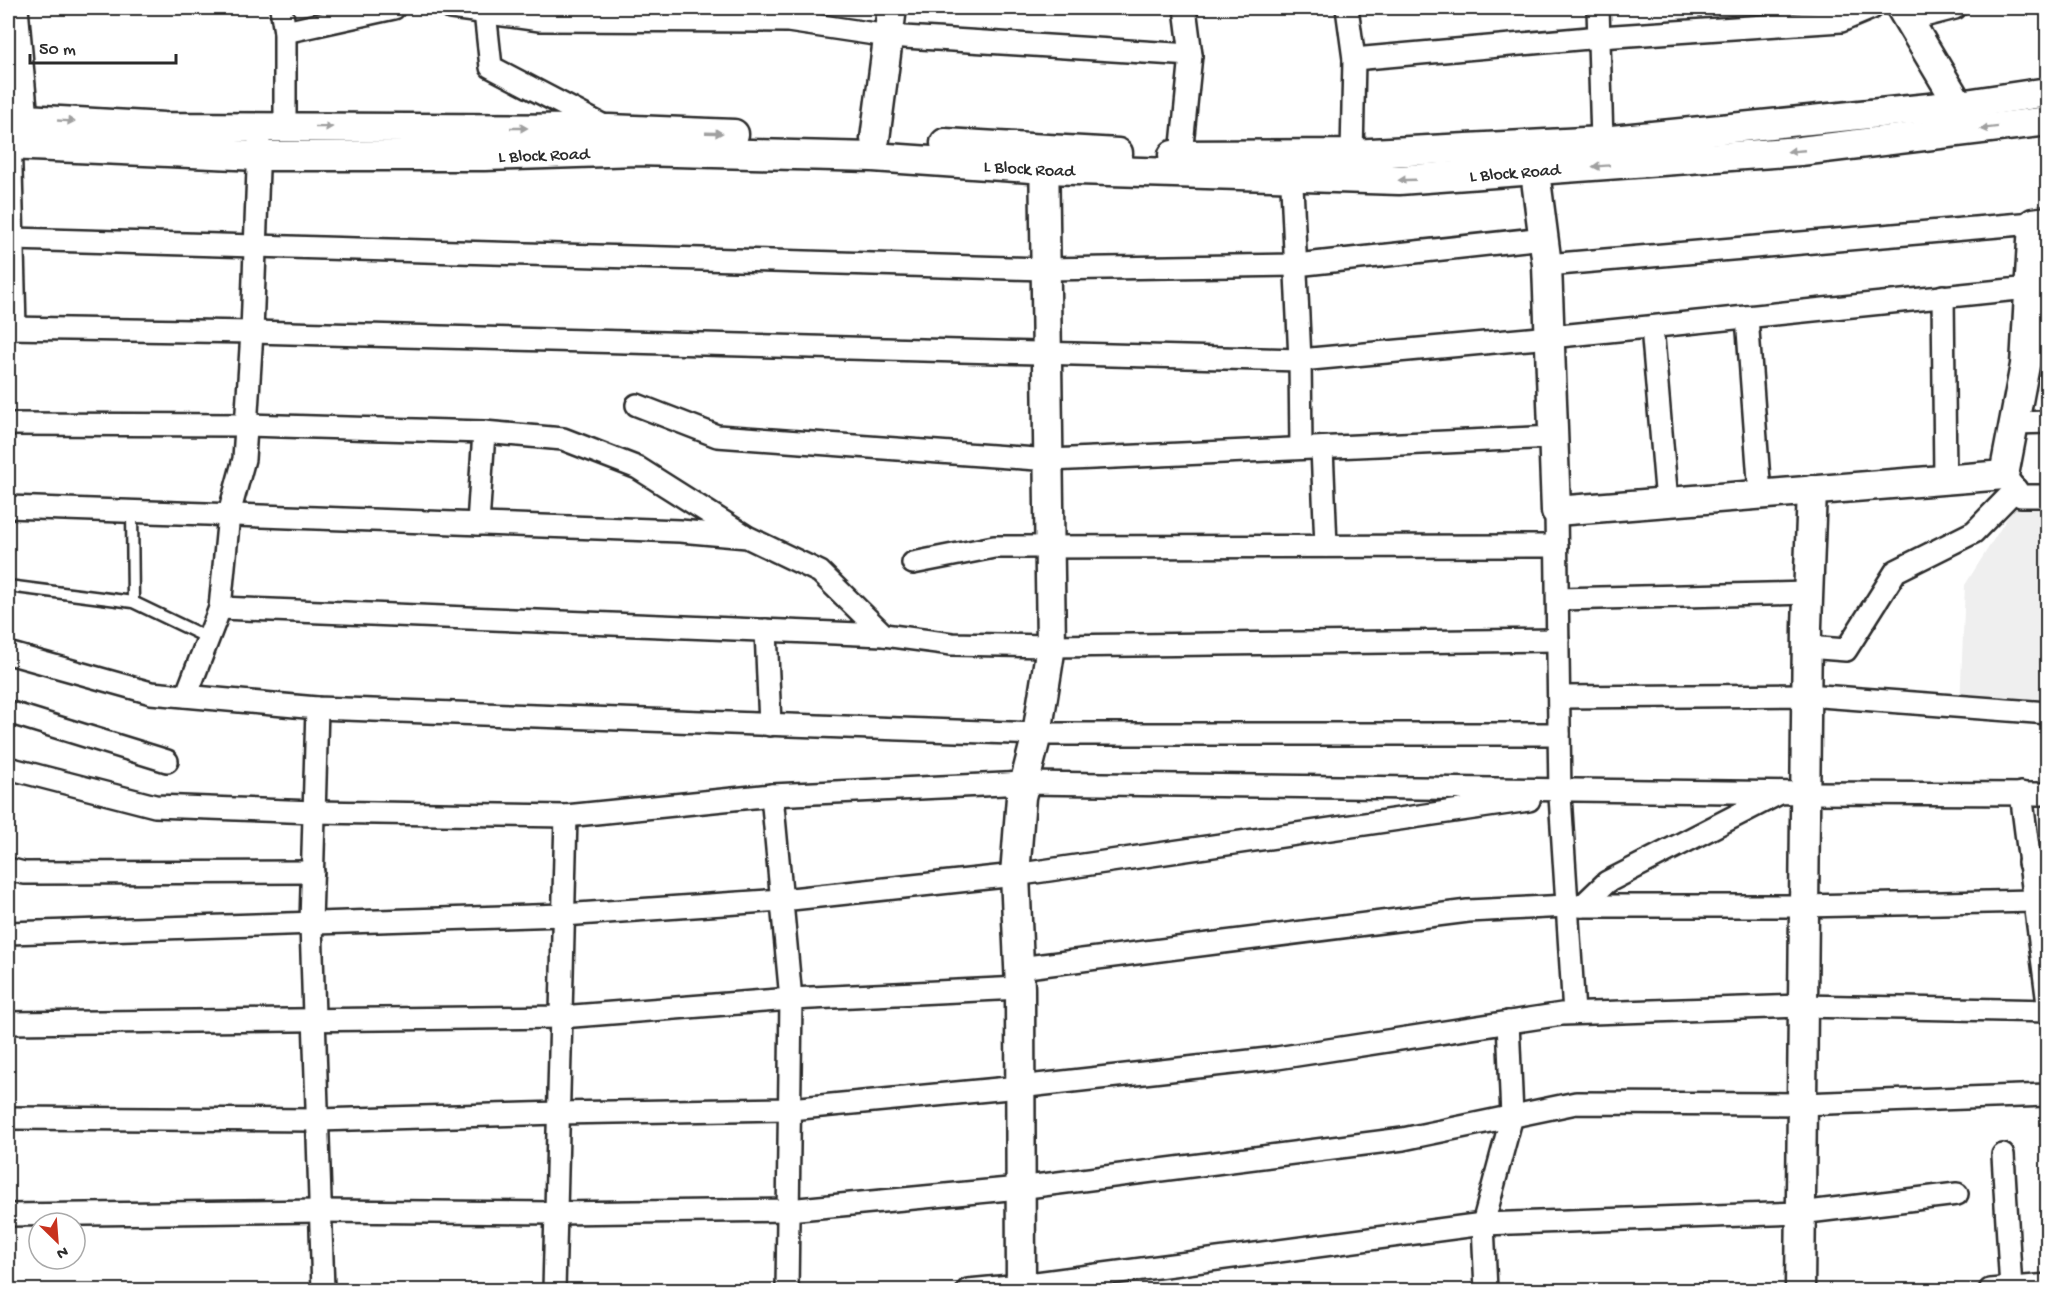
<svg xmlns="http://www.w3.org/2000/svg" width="2055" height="1298" viewBox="0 0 2055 1298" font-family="'Gochi Hand',sans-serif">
	<rect width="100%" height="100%" fill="#fff"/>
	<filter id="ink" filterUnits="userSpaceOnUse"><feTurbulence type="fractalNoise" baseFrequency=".0167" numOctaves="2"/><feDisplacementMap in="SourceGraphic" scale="12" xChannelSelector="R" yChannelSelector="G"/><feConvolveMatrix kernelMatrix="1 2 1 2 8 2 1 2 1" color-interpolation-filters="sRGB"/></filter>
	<g filter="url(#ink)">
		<polygon fill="#efefef" points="2021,496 2047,496 2047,713 1960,707 1965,585"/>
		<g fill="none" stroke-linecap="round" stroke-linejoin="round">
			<g stroke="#2b2b2b" stroke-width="15">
				<g id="lane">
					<polyline points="132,511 133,602"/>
					<polyline points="8,586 133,602 208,638"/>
				</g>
			</g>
			<g stroke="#2b2b2b" stroke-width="26">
				<g id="street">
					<polyline points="17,8 27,119"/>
					<polyline points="281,8 285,32 285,126"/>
					<polyline points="451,8 540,20 788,21 888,36 1191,55"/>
					<polyline points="1347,8 1354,59 1352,154"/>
					<polyline points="1598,8 1602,141"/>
					<polyline points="485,12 491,67 606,127"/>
					<polyline points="1908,20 1955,8"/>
					<polyline points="285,32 394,8"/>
					<polyline points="1354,59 1600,37 1841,21 1872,8"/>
					<polyline points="10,130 15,328"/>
					<polyline points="1181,155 1191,55 1185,8"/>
					<polyline points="1291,164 1300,360 1301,448"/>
					<polyline points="13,239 1045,269 1296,265 1544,238"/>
					<polyline points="1547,265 2033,223"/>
					<polyline points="1943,296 1945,479"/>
					<polyline points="1747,317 1760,494"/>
					<polyline points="1652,327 1667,502"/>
					<polyline points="8,328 252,332 1300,360 1550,337 2048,286"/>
					<polyline points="2026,345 2048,344"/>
					<polyline points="637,405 717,436 1050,460 1554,437"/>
					<polyline points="2014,423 2048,422"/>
					<polyline points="8,424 246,425 484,432"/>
					<polyline points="1322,448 1326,546"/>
					<polyline points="2008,480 2021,496 2048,496"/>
					<polyline points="8,507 680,531 747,537 820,572 884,635 952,644 1051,646 1558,640"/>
					<polyline points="1556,511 1560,796 1574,1013"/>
					<polyline points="478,524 484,432 563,439 638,468 744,535"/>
					<polyline points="913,563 994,547 1557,546"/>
					<polyline points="1558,599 1808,593"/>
					<polyline points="220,608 884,635"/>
					<polyline points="766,630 770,725"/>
					<polyline points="1807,647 1846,650 1896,571 1974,532 2016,489"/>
					<polyline points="8,653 151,693 317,708 1037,734 1559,734"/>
					<polyline points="186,696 220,608 229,514 244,459 252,332 259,142"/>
					<polyline points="1559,697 1807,695 2048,713"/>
					<polyline points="317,708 311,924 323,1290"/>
					<polyline points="8,712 167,761"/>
					<polyline points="8,768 155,806 314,812 566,816 772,795 1025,783 1806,793 2048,794"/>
					<polyline points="2021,793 2048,1004"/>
					<polyline points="772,795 791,999 787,1290"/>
					<polyline points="2029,863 2048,864"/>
					<polyline points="8,869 24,873 313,872"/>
					<polyline points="1582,906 1607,882 1778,794"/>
					<polyline points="8,933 563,915 782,900 1015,875 1529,800"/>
					<polyline points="1019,968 1468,911 1567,906 1804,906 2034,901"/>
					<polyline points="8,1023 561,1017 791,999 1020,988"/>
					<polyline points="8,1118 318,1120 558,1113 790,1109 1019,1087 1277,1058 1562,1014 1802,1006 2048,1011"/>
					<polyline points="2003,1155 2011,1289"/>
					<polyline points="8,1215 320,1211 556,1213 788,1210 1019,1188 1403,1139 1576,1103 1801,1104 2048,1095"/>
					<polyline points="554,1290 566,816"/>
					<polyline points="968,1290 1021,1285 1483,1224 1800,1213 1957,1194"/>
					<polyline points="1486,1290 1483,1224 1512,1116 1508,1022"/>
					<polyline points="1990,1290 2048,1285"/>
				</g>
			</g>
			<g stroke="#2b2b2b" stroke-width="33">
				<g id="secondary">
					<polyline points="1901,8 1959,105"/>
					<polyline points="8,118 164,127 609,129 734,134"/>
					<polyline points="875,139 892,8"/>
					<polyline points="945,143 1118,153"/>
					<path id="s1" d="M8,145l251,11h225l153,-5 236,6 172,12 354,11 401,-29 248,-30"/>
					<polyline points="1173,155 1352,154 1602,141 1959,105 2048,92"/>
					<polyline points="1535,172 1547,265 1556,511 2004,475 2025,365 2033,223 2048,221"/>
					<polyline points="1021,1290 1020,988 1015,875 1021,797 1037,734 1051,646 1044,150"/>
					<polyline points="1800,1290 1807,626 1812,490"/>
				</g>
			</g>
			<use href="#lane" stroke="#fff" stroke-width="10"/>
			<use href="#street" stroke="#fff" stroke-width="21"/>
			<use href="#secondary" stroke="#fff" stroke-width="28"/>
		</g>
		<defs><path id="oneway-solid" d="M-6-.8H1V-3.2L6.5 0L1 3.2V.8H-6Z" transform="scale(1.5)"/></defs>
		<g fill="#a0a0a0">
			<use href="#oneway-solid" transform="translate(66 121) rotate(3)"/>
			<use href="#oneway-solid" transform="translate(324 127)"/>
			<use href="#oneway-solid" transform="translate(519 128)"/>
			<use href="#oneway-solid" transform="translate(1989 128) rotate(173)"/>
			<use href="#oneway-solid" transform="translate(714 133) rotate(2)"/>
			<use href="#oneway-solid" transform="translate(1796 151) rotate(175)"/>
			<use href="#oneway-solid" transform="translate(1601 166) rotate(176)"/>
			<use href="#oneway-solid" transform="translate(1407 180) rotate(178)"/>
		</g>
	</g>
	<g text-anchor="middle" stroke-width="4.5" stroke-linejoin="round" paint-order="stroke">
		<g font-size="18" fill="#2b2b2b" stroke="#fff">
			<text dy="6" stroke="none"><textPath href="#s1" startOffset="536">L Block Road</textPath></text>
			<text dy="6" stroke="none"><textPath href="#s1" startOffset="1022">L Block Road</textPath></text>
			<text dy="6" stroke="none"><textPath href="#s1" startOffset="1508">L Block Road</textPath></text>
		</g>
	</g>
	<rect width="2055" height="1298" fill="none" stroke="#fff" stroke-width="30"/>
	<rect x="15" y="15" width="2025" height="1268" fill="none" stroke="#2b2b2b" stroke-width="2" filter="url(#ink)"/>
	<g transform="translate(57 1241) rotate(155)"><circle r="28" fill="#ffffff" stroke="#aaaaaa" stroke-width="1.5"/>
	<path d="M0-4.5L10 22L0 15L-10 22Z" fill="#c8321e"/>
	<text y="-9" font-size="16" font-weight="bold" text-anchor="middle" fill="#2b2b2b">N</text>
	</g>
	<path d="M30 54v9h146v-9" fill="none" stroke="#2b2b2b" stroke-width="3"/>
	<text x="39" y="54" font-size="18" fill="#2b2b2b" stroke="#ffffff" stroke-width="4.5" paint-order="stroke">50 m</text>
</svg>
